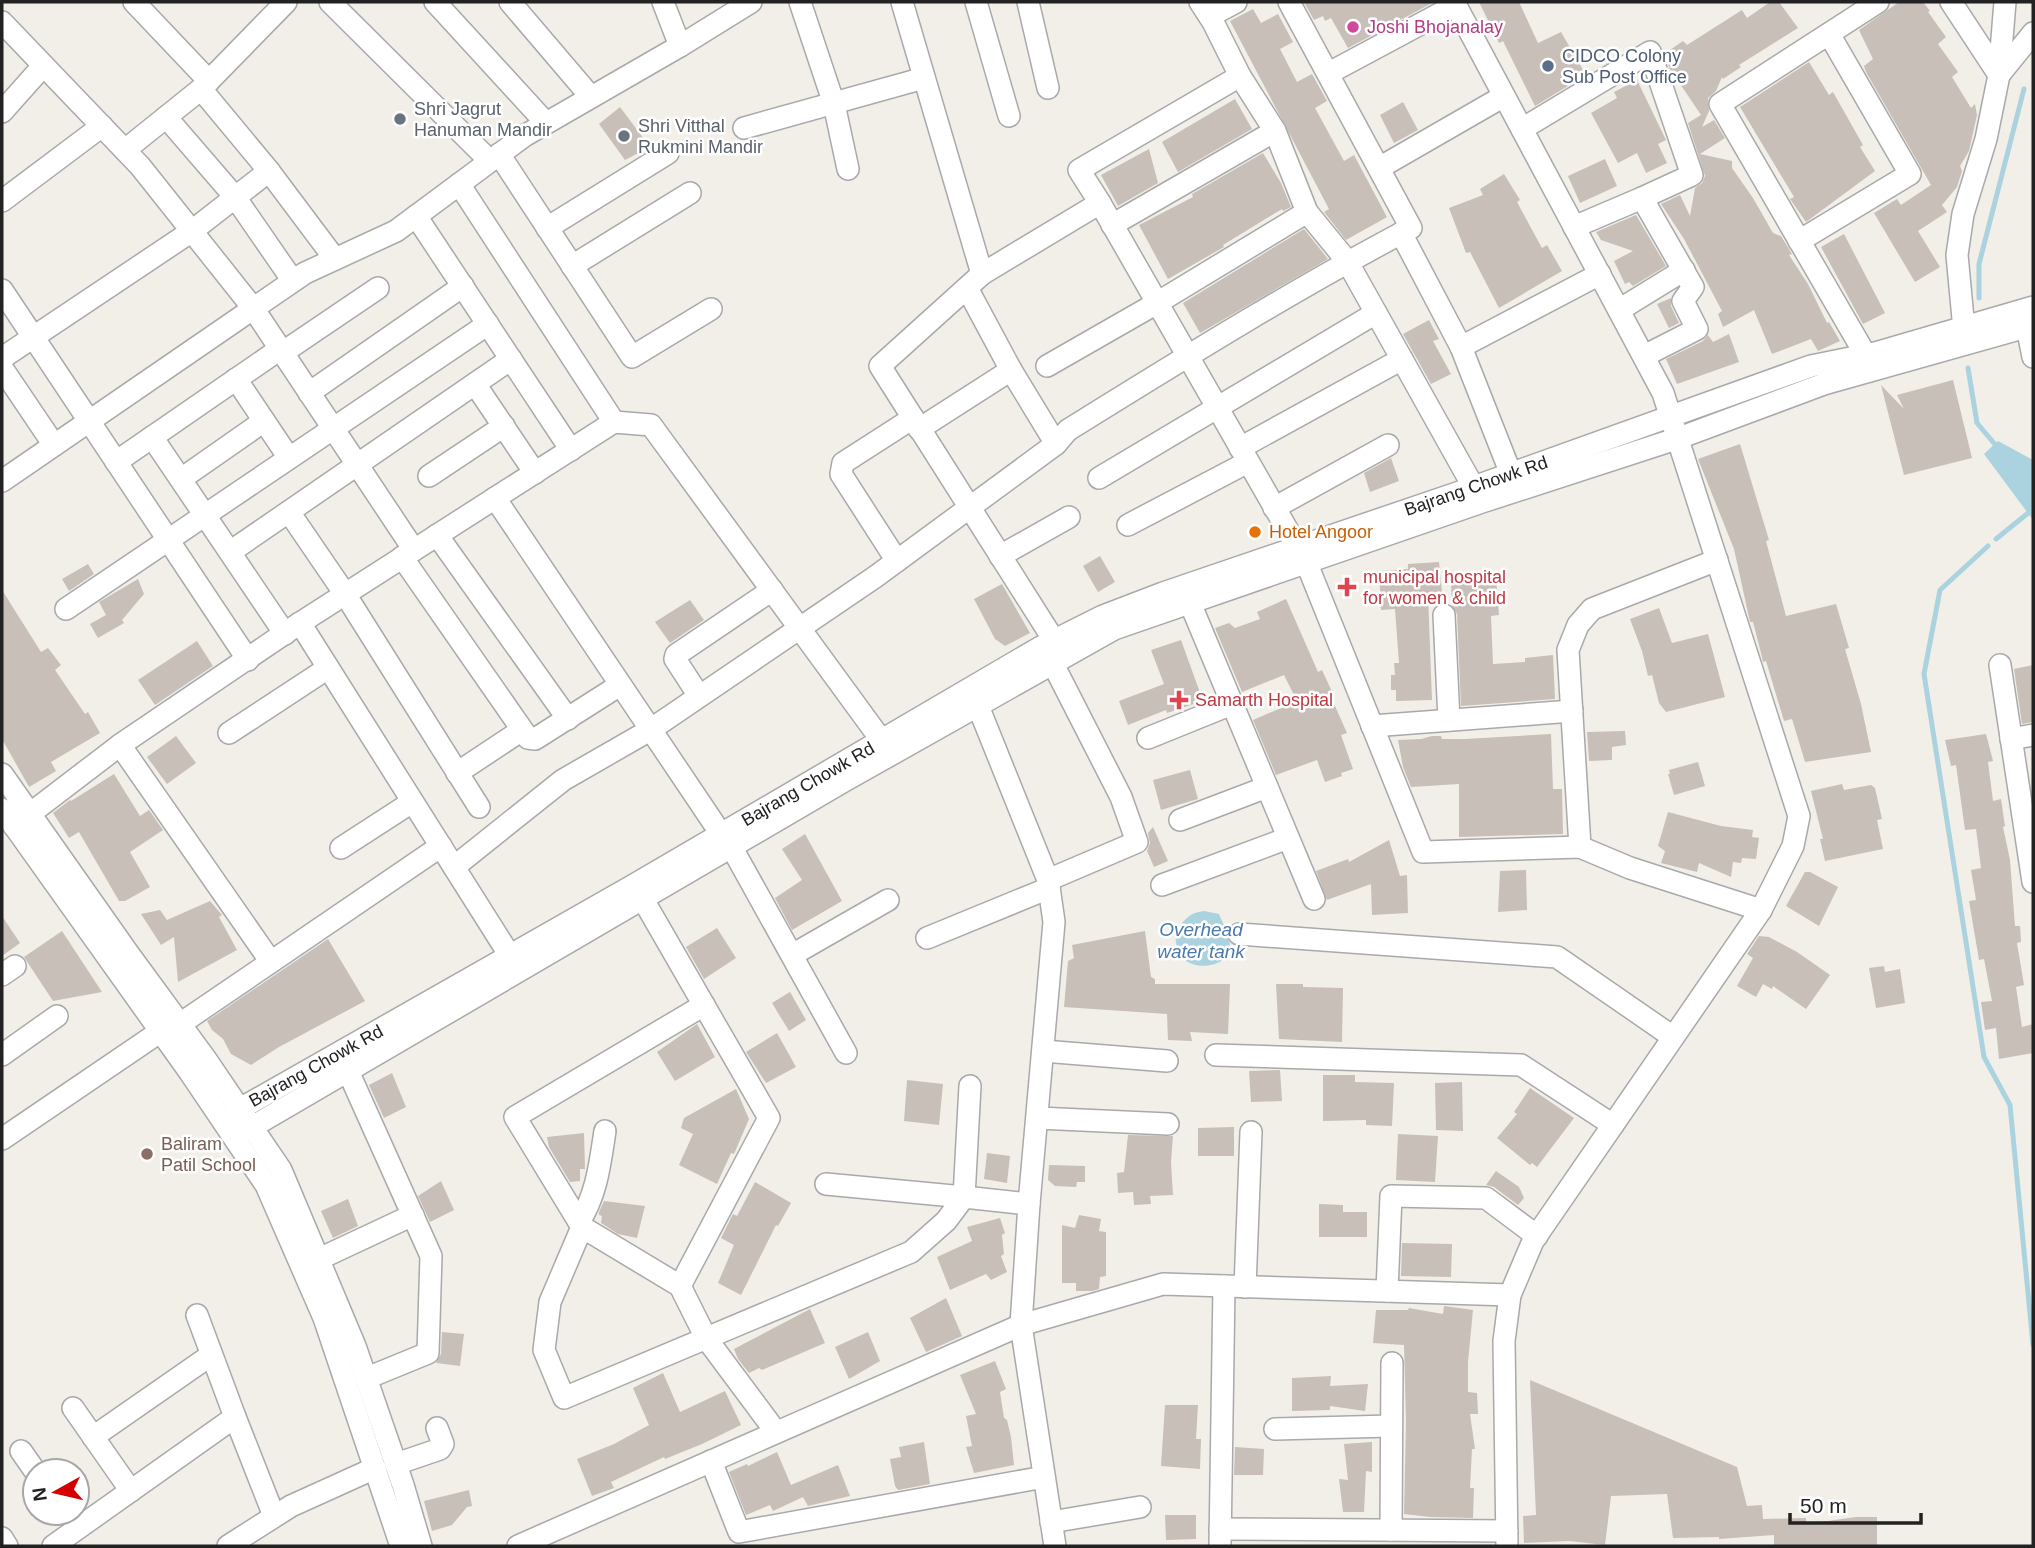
<svg xmlns="http://www.w3.org/2000/svg" width="2035" height="1548" viewBox="0 0 2035 1548" font-family="Arial,sans-serif">
	<rect width="100%" height="100%" fill="#f2efe9"/>
	<g fill="#aad3df">
		<polygon points="1998,441 2033,460 2033,520 1984,454"/>
		<path d="M1204,911l15,3c4,10 11,22 11,33 -2,21 -37,25 -49,9 -5,-6 -5,-15 -6,-22 8,-13 13,-21 29,-23z"/>
	</g>
	<g fill="none" stroke-linecap="round" stroke-linejoin="round">
		<g stroke="#aad3df" stroke-width="5">
			<polyline points="1979,298 1979,264 2024,89"/>
			<polyline points="1968,368 1977,423 1998,448"/>
			<polyline points="1996,539 2033,509"/>
			<polyline points="1988,546 1940,590 1924,674 1984,1057 2010,1105 2033,1345"/>
		</g>
	</g>
	<g fill="#c7bfb8">
		<polygon points="1304,2 1434,2 1348,48 1331,18 1325,21 1323,16 1314,20"/>
		<polygon points="1479,2 1519,2 1538,43 1561,32 1586,75 1535,106 1503,41 1499,43"/>
		<polygon points="1770,2 1779,2 1798,28 1739,65 1741,67 1723,79 1722,77 1716,91 1708,98 1709,111 1702,127 1714,120 1725,138 1700,154 1732,161 1732,168 1753,198 1773,233 1781,236 1792,254 1789,255 1808,284 1827,323 1829,322 1840,341 1818,351 1811,339 1772,354 1754,310 1723,327 1718,314 1722,311 1684,239 1661,204 1680,195 1690,216 1695,188 1702,183 1705,176 1688,123 1701,115 1670,69 1664,54 1683,41 1687,45 1742,10 1747,18"/>
		<polygon points="1899,2 1923,2 1930,11 1928,12 1946,37 1938,44 1958,72 1952,77 1971,108 1975,104 1977,115 1969,151 1960,166 1962,171 1957,187 1942,205 1947,212 1918,231 1940,267 1915,282 1874,213 1897,199 1901,205 1931,185 1866,72 1864,66 1873,59 1859,30"/>
		<polygon points="1253,9 1261,23 1278,14 1293,42 1280,49 1297,82 1312,74 1327,101 1315,108 1344,161 1354,155 1387,217 1346,240 1324,212 1329,209 1230,21"/>
		<polygon points="1809,62 1829,95 1833,92 1863,145 1860,147 1875,171 1806,222 1790,199 1794,197 1740,107"/>
		<polygon points="1637,80 1666,140 1658,144 1667,163 1646,173 1637,153 1618,163 1591,113 1617,98 1614,92"/>
		<polygon points="1235,99 1252,129 1178,172 1162,142"/>
		<polygon points="1403,102 1418,130 1394,143 1380,115"/>
		<polygon points="620,107 650,147 625,160 599,124"/>
		<polygon points="1149,149 1158,183 1118,206 1101,175"/>
		<polygon points="1263,153 1281,183 1291,207 1283,211 1282,209 1223,245 1224,247 1168,279 1139,225 1193,197 1192,194"/>
		<polygon points="1605,159 1617,186 1580,203 1568,176"/>
		<polygon points="1504,174 1520,200 1517,202 1542,248 1547,245 1562,271 1499,308 1470,252 1466,253 1449,208 1483,195 1480,189"/>
		<polygon points="1636,215 1666,266 1633,286 1629,282 1625,284 1614,261 1633,251 1601,240 1596,232"/>
		<polygon points="1304,229 1328,259 1200,333 1183,303"/>
		<polygon points="1844,234 1885,313 1863,324 1821,247"/>
		<polygon points="1671,298 1671,306 1679,323 1669,328 1657,304"/>
		<polygon points="1429,320 1439,339 1433,341 1451,374 1431,384 1403,334"/>
		<polygon points="1729,334 1739,362 1677,384 1666,359 1703,341 1708,335 1713,342"/>
		<polygon points="1953,380 1972,458 1904,475 1881,385 1904,409 1897,395"/>
		<polygon points="1740,444 1769,540 1766,541 1786,616 1836,604 1849,648 1845,649 1861,704 1871,752 1805,762 1792,719 1784,721 1766,661 1763,662 1761,653 1753,622 1750,622 1734,549 1698,459"/>
		<polygon points="1391,458 1399,481 1370,492 1364,473"/>
		<polygon points="1100,556 1115,582 1098,592 1083,566"/>
		<polygon points="1439,562 1442,593 1428,594 1432,700 1396,701 1396,690 1391,690 1391,675 1395,675 1394,663 1399,663 1395,609 1381,610 1379,571 1408,569 1408,564"/>
		<polygon points="88,564 94,574 69,591 62,579"/>
		<polygon points="1496,578 1499,615 1491,616 1493,664 1525,662 1525,658 1553,655 1555,699 1461,706 1457,614 1452,605 1451,582"/>
		<polygon points="138,579 144,594 122,620 124,623 98,638 90,624 106,615 99,602"/>
		<polygon points="1002,584 1030,633 1005,646 995,639 974,599"/>
		<polygon points="2,590 41,652 48,648 61,665 55,670 85,714 88,712 100,733 51,762 56,771 29,787 2,739"/>
		<polygon points="1286,599 1318,672 1322,670 1334,696 1331,697 1347,733 1341,735 1353,769 1341,773 1342,776 1325,782 1317,760 1276,775 1253,720 1297,701 1284,675 1242,692 1215,628 1229,623 1235,628 1260,619 1257,612"/>
		<polygon points="690,600 704,620 670,643 655,622"/>
		<polygon points="1659,608 1672,643 1708,634 1725,697 1666,712 1659,703 1652,675 1648,676 1642,651 1630,619"/>
		<polygon points="1181,640 1203,701 1167,713 1166,710 1128,725 1119,701 1164,684 1151,650"/>
		<polygon points="197,641 213,666 155,705 138,680"/>
		<polygon points="2033,665 2033,722 2022,724 2014,669"/>
		<polygon points="1625,731 1626,745 1612,747 1612,760 1589,761 1587,732"/>
		<polygon points="1551,734 1553,789 1562,789 1563,834 1459,837 1459,784 1411,787 1403,767 1398,740 1421,739 1432,736 1441,736 1442,739 1465,739"/>
		<polygon points="1986,734 1993,761 1988,762 1993,801 2001,799 2005,826 2003,827 2010,860 2015,926 2020,926 2021,942 2017,943 2024,985 2016,987 2022,1027 2033,1024 2033,1053 1999,1059 1996,1028 1985,1030 1981,1002 1992,1001 1984,959 1979,960 1969,901 1976,900 1971,870 1981,868 1976,829 1965,830 1956,765 1951,766 1945,740"/>
		<polygon points="176,736 196,763 167,784 147,757"/>
		<polygon points="1698,762 1705,786 1674,795 1668,774 1670,774 1669,770"/>
		<polygon points="1190,770 1198,799 1161,810 1153,780"/>
		<polygon points="114,774 140,816 149,810 163,830 130,852 150,887 125,901 119,901 79,832 69,838 53,813 70,800 71,801"/>
		<polygon points="1842,784 1844,790 1871,785 1875,788 1882,819 1877,820 1883,849 1825,861 1820,839 1823,839 1811,791"/>
		<polygon points="1668,812 1721,826 1753,830 1752,837 1759,838 1756,859 1742,858 1741,863 1733,862 1731,877 1699,863 1697,872 1661,863 1665,851 1658,846"/>
		<polygon points="1153,827 1168,861 1154,867 1147,851 1150,843 1148,833"/>
		<polygon points="805,834 842,901 792,930 775,898 802,880 782,849"/>
		<polygon points="1389,840 1400,876 1407,875 1408,913 1372,915 1371,884 1327,900 1316,871 1348,859 1349,862"/>
		<polygon points="1526,870 1527,910 1498,912 1500,871"/>
		<polygon points="1805,872 1810,872 1838,887 1819,926 1786,906"/>
		<polygon points="210,901 222,915 219,917 237,950 178,982 174,937 161,945 141,914 160,910 167,920"/>
		<polygon points="2,916 20,943 2,956"/>
		<polygon points="717,928 736,958 704,979 686,947"/>
		<polygon points="62,931 102,992 53,1001 24,957"/>
		<polygon points="1145,931 1151,977 1155,979 1155,984 1230,984 1228,1034 1190,1032 1192,1041 1168,1040 1167,1014 1064,1007 1068,961 1074,958 1072,945"/>
		<polygon points="1759,936 1769,937 1797,952 1830,975 1806,1009 1773,986 1772,989 1763,984 1756,997 1737,986 1753,958 1747,954"/>
		<polygon points="328,939 365,1001 279,1047 251,1065 231,1054 223,1039 212,1030 207,1021"/>
		<polygon points="1884,966 1885,972 1900,969 1905,1003 1876,1008 1869,968"/>
		<polygon points="1276,984 1303,984 1303,987 1343,988 1342,1042 1279,1039"/>
		<polygon points="790,992 806,1020 789,1031 772,1003"/>
		<polygon points="697,1024 715,1057 675,1081 657,1052"/>
		<polygon points="777,1033 796,1067 766,1083 746,1052"/>
		<polygon points="1280,1070 1282,1101 1251,1102 1249,1071"/>
		<polygon points="392,1073 406,1107 384,1118 369,1085"/>
		<polygon points="1323,1075 1355,1075 1355,1082 1394,1083 1392,1126 1366,1125 1366,1120 1323,1121"/>
		<polygon points="907,1080 943,1084 939,1125 904,1121"/>
		<polygon points="1462,1082 1463,1131 1436,1130 1435,1083"/>
		<polygon points="1530,1088 1574,1118 1537,1167 1532,1163 1530,1165 1497,1138 1517,1114 1514,1112"/>
		<polygon points="736,1089 749,1119 734,1154 731,1153 717,1184 679,1165 693,1134 681,1128 684,1118"/>
		<polygon points="1234,1127 1234,1156 1198,1156 1198,1128"/>
		<polygon points="584,1133 585,1169 580,1169 580,1181 570,1182 549,1147 547,1137"/>
		<polygon points="1398,1134 1438,1136 1435,1182 1396,1180"/>
		<polygon points="1128,1135 1173,1136 1171,1162 1173,1195 1150,1196 1151,1204 1134,1205 1133,1192 1118,1193 1117,1173 1124,1172"/>
		<polygon points="987,1153 1010,1156 1007,1183 984,1179"/>
		<polygon points="1049,1165 1085,1166 1085,1182 1077,1182 1076,1187 1055,1186 1048,1180"/>
		<polygon points="1496,1171 1519,1187 1524,1198 1518,1205 1494,1187 1486,1185"/>
		<polygon points="441,1181 454,1210 430,1222 418,1196"/>
		<polygon points="755,1182 791,1203 778,1226 776,1225 741,1295 718,1283 734,1245 721,1238 733,1214 737,1216"/>
		<polygon points="348,1199 358,1226 333,1238 321,1211"/>
		<polygon points="604,1201 645,1206 637,1238 618,1234 601,1223 602,1216 599,1215 599,1212"/>
		<polygon points="1319,1204 1343,1205 1343,1212 1367,1212 1367,1237 1319,1237"/>
		<polygon points="1079,1215 1101,1219 1099,1231 1106,1232 1106,1276 1100,1277 1099,1289 1092,1291 1076,1291 1076,1283 1062,1283 1062,1225 1075,1228"/>
		<polygon points="1000,1218 1005,1233 1002,1235 1004,1254 1001,1256 1007,1272 991,1280 986,1274 950,1290 937,1257 972,1241 967,1227"/>
		<polygon points="1402,1243 1452,1244 1451,1277 1401,1276"/>
		<polygon points="946,1298 962,1336 926,1352 910,1318"/>
		<polygon points="1444,1306 1473,1310 1468,1362 1468,1392 1477,1393 1478,1414 1470,1414 1475,1449 1472,1449 1470,1488 1474,1488 1473,1518 1430,1517 1404,1514 1406,1422 1404,1345 1373,1343 1376,1310 1408,1310 1409,1308 1443,1314"/>
		<polygon points="810,1309 825,1343 762,1370 759,1368 749,1373 738,1359 734,1349"/>
		<polygon points="442,1332 464,1334 460,1366 436,1363 441,1354"/>
		<polygon points="868,1332 880,1361 849,1379 835,1347"/>
		<polygon points="995,1361 1006,1389 1000,1392 1004,1418 1007,1420 1011,1437 1014,1465 974,1473 966,1447 972,1446 966,1416 976,1414 960,1375"/>
		<polygon points="663,1373 680,1412 725,1391 741,1425 702,1444 665,1459 664,1457 611,1482 614,1488 592,1496 577,1459 614,1444 649,1425 633,1388"/>
		<polygon points="1331,1376 1330,1386 1368,1384 1365,1411 1330,1406 1330,1410 1292,1411 1292,1378"/>
		<polygon points="1530,1380 1737,1467 1747,1506 1762,1505 1763,1519 1806,1518 1806,1524 1856,1517 1877,1517 1877,1546 1774,1546 1774,1535 1719,1539 1719,1537 1673,1538 1667,1494 1611,1496 1605,1545 1569,1541 1524,1543 1523,1516 1536,1515"/>
		<polygon points="1165,1405 1198,1405 1196,1439 1201,1439 1200,1469 1161,1466"/>
		<polygon points="924,1442 930,1484 898,1490 895,1486 890,1459 901,1457 899,1447"/>
		<polygon points="1372,1442 1372,1472 1366,1471 1364,1512 1343,1512 1339,1479 1348,1480 1344,1444"/>
		<polygon points="1235,1447 1264,1449 1263,1475 1234,1475"/>
		<polygon points="777,1452 791,1485 838,1465 850,1496 808,1506 803,1497 773,1511 770,1505 746,1515 729,1472 747,1464 748,1466"/>
		<polygon points="469,1490 472,1506 467,1507 452,1525 432,1531 424,1501"/>
		<polygon points="1165,1515 1196,1515 1196,1539 1166,1540"/>
	</g>
	<g fill="none" stroke-linecap="round" stroke-linejoin="round">
		<g stroke="#a9a9a9" stroke-width="24">
			<g id="minor">
				<polyline points="134,2 209,81"/>
				<polyline points="330,2 490,161"/>
				<polyline points="435,2 546,123"/>
				<polyline points="510,2 591,97"/>
				<polyline points="663,2 680,46"/>
				<polyline points="800,2 834,104 848,169"/>
				<polyline points="902,2 982,274 880,366 1062,653"/>
				<polyline points="976,2 1009,116"/>
				<polyline points="1028,2 1048,88"/>
				<polyline points="1200,2 1213,22 1240,76 1275,131 1307,212 1347,261 1479,497"/>
				<polyline points="1454,2 1663,393 1799,816 1793,846 1761,910 1533,1241 1510,1295 1504,1341 1507,1546"/>
				<polyline points="1951,2 1999,75 1986,139 1963,214 1957,255 1965,340"/>
				<polyline points="1210,16 1236,2"/>
				<polyline points="2,22 140,166 253,308 414,550"/>
				<polyline points="1329,73 1456,5"/>
				<polyline points="1999,75 2005,2"/>
				<polyline points="1999,75 2033,33"/>
				<polyline points="1240,76 1079,170 1100,203 1307,564 1423,852 1580,847 1630,868 1761,910"/>
				<polyline points="201,89 269,171 335,259"/>
				<polyline points="2,112 43,66"/>
				<polyline points="166,117 235,197 293,281"/>
				<polyline points="744,128 924,78"/>
				<polyline points="1522,129 1650,52 1692,175 1642,198"/>
				<polyline points="125,150 201,89 286,2"/>
				<polyline points="499,154 632,357 711,309"/>
				<polyline points="1379,168 1504,96"/>
				<polyline points="459,184 614,422"/>
				<polyline points="2,201 102,126"/>
				<polyline points="416,216 571,450"/>
				<polyline points="1112,225 1275,131"/>
				<polyline points="1574,227 1642,198 1693,287 1683,301 1697,329 1644,356"/>
				<polyline points="547,228 668,153"/>
				<polyline points="1401,233 1461,347 1511,474"/>
				<polyline points="1799,241 1910,174 1829,34"/>
				<polyline points="572,266 690,193"/>
				<polyline points="982,274 1100,203"/>
				<polyline points="967,288 1011,370 1056,444"/>
				<polyline points="2,290 248,660"/>
				<polyline points="1619,310 1684,270"/>
				<polyline points="2027,327 2033,357"/>
				<polyline points="1461,347 1600,274"/>
				<polyline points="282,353 378,288"/>
				<polyline points="2,358 192,231 269,171"/>
				<polyline points="1047,366 1157,303 1307,212"/>
				<polyline points="1872,366 1720,104 1878,2"/>
				<polyline points="2,368 54,445"/>
				<polyline points="236,379 289,458"/>
				<polyline points="475,384 535,473"/>
				<polyline points="309,393 463,286"/>
				<polyline points="919,429 1011,370"/>
				<polyline points="152,437 285,634"/>
				<polyline points="1240,448 1402,359"/>
				<polyline points="116,462 280,349"/>
				<polyline points="429,476 504,426"/>
				<polyline points="1099,478 1376,313"/>
				<polyline points="181,479 264,421"/>
				<polyline points="2,481 305,273 396,231 524,136 680,46 751,2"/>
				<polyline points="495,498 721,834 732,848 846,1053"/>
				<polyline points="1274,508 1388,445"/>
				<polyline points="289,512 345,594 479,807"/>
				<polyline points="1128,525 1248,462"/>
				<polyline points="437,535 568,719"/>
				<polyline points="230,552 511,359"/>
				<polyline points="1000,556 1069,517"/>
				<polyline points="402,557 528,738 535,739 620,685"/>
				<polyline points="897,561 841,474 843,463 913,418"/>
				<polyline points="1185,591 1314,899"/>
				<polyline points="66,609 488,324"/>
				<polyline points="1444,615 1449,720"/>
				<polyline points="300,623 517,967"/>
				<polyline points="2000,665 2033,882"/>
				<polyline points="699,696 675,659 676,655 772,590"/>
				<polyline points="974,696 1048,880 1054,922 1029,1204 1021,1325 1055,1546"/>
				<polyline points="1372,726 1572,711"/>
				<polyline points="229,733 328,668"/>
				<polyline points="1148,738 1232,704"/>
				<polyline points="2011,739 2033,735"/>
				<polyline points="120,745 271,962"/>
				<polyline points="457,773 522,730"/>
				<polyline points="2,774 128,953 205,1058 281,1170 355,1346 403,1485 421,1546"/>
				<polyline points="2,809 191,1074 266,1185 324,1318 401,1546"/>
				<polyline points="1180,820 1267,787"/>
				<polyline points="14,826 120,745 300,623 614,422 651,425 882,741"/>
				<polyline points="1580,847 1568,650 1578,625 1592,609 1717,560"/>
				<polyline points="341,848 412,802"/>
				<path d="M454,867l109,-87 87,-50 225,-153 181,-133 12,-14c113,-70 225,-140 343,-202l-122,-226"/>
				<polyline points="1048,880 1137,842 1121,797 1053,664"/>
				<polyline points="1162,885 1288,838"/>
				<polyline points="637,889 769,1118 680,1286"/>
				<polyline points="1239,934 1557,957 1673,1037"/>
				<polyline points="927,938 1049,888"/>
				<polyline points="792,955 888,900"/>
				<polyline points="2,975 15,966"/>
				<polyline points="704,1005 515,1117 582,1227 680,1286 706,1338 776,1432"/>
				<polyline points="1043,1051 1167,1061"/>
				<polyline points="2,1055 57,1016"/>
				<polyline points="1216,1055 1521,1065 1613,1125"/>
				<polyline points="348,1071 431,1256 428,1353 367,1378"/>
				<polyline points="1038,1118 1168,1124"/>
				<polyline points="230,1131 240,1109 634,885 1039,648 1103,616 1163,593 1457,493 1811,366 1875,353 2033,307"/>
				<polyline points="230,1131 252,1127 846,780 1114,629 1482,502 1679,438 1824,384 2033,325"/>
				<polyline points="2,1139 161,1031 180,1024 441,846"/>
				<polyline points="826,1184 964,1197 970,1086"/>
				<path d="M579,1222c18,-28 21,-59 26,-91"/>
				<polyline points="582,1227 550,1302 544,1350 564,1398 911,1252 946,1221 964,1197 1029,1204"/>
				<polyline points="319,1259 413,1215"/>
				<polyline points="1245,1287 1251,1132"/>
				<polyline points="1387,1291 1391,1196 1486,1198 1537,1236"/>
				<polyline points="197,1315 235,1417"/>
				<polyline points="73,1408 131,1491"/>
				<polyline points="1275,1429 1391,1426"/>
				<polyline points="93,1437 211,1355"/>
				<polyline points="21,1451 35,1471"/>
				<polyline points="711,1461 739,1532 1044,1477"/>
				<polyline points="396,1464 440,1449 443,1444 437,1428"/>
				<polyline points="1051,1522 1140,1507"/>
				<polyline points="1220,1529 1507,1531"/>
				<polyline points="1391,1530 1392,1363"/>
				<polyline points="2,1538 7,1546"/>
				<polyline points="53,1546 235,1417 274,1516"/>
				<polyline points="228,1546 291,1506 375,1468"/>
				<polyline points="518,1546 1021,1325 1163,1284 1510,1295"/>
				<polyline points="1220,1546 1224,1286"/>
			</g>
		</g>
		<use href="#minor" stroke="#fff" stroke-width="21"/>
	</g>
	<circle fill="#d1479c" stroke="#fff" stroke-width="2.5" cx="1353" cy="27" r="7"/>
	<circle fill="#5c6f8a" stroke="#fff" stroke-width="2.5" cx="1548" cy="66" r="7"/>
	<g fill="#6b7280" stroke="#fff" stroke-width="2.5">
		<circle cx="400" cy="119" r="7"/>
		<circle cx="624" cy="136" r="7"/>
	</g>
	<circle fill="#e8710a" stroke="#fff" stroke-width="2.5" cx="1255" cy="532" r="7"/>
	<g fill="#e0444e" stroke="#fff" stroke-width="2.5">
		<path d="M1343.5 576.5h7v7h7v7h-7v7h-7v-7h-7v-7h7z"/>
		<path d="M1175.5 689.5h7v7h7v7h-7v7h-7v-7h-7v-7h7z"/>
	</g>
	<circle fill="#8d6e63" stroke="#fff" stroke-width="2.5" cx="147" cy="1154" r="7"/>
	<g text-anchor="middle" stroke-width="5" stroke-linejoin="round" paint-order="stroke">
		<g font-size="18" fill="#b23c85" stroke="#fff" text-anchor="start">
			<text x="1367" y="33">Joshi Bhojanalay</text>
		</g>
		<g font-size="18" fill="#4e5e75" stroke="#fff" text-anchor="start">
			<text x="1562" y="62">CIDCO Colony<tspan x="1562" dy="21">Sub Post Office</tspan></text>
		</g>
		<g font-size="18" fill="#5b616d" stroke="#fff" text-anchor="start">
			<text x="414" y="115">Shri Jagrut<tspan x="414" dy="21">Hanuman Mandir</tspan></text>
			<text x="638" y="132">Shri Vitthal<tspan x="638" dy="21">Rukmini Mandir</tspan></text>
		</g>
		<g font-size="18" fill="#222" stroke="#fff">
			<text transform="translate(1476 486) rotate(-19)" y="6">Bajrang Chowk Rd</text>
			<text transform="translate(808 784) rotate(-30)" y="6">Bajrang Chowk Rd</text>
			<text transform="translate(316 1066) rotate(-29)" y="6">Bajrang Chowk Rd</text>
		</g>
		<g font-size="18" fill="#c56008" stroke="#fff" text-anchor="start">
			<text x="1269" y="538">Hotel Angoor</text>
		</g>
		<g font-size="18" fill="#be3a42" stroke="#fff" text-anchor="start">
			<text x="1363" y="583">municipal hospital<tspan x="1363" dy="21">for women &amp; child</tspan></text>
			<text x="1195" y="706">Samarth Hospital</text>
		</g>
		<g font-size="18" fill="#785e54" stroke="#fff" text-anchor="start">
			<text x="161" y="1150">Baliram<tspan x="161" dy="21">Patil School</tspan></text>
		</g>
		<g font-size="19" font-style="italic" fill="#4a7aab" stroke="#fff">
			<text x="1201" y="936">Overhead<tspan x="1201" dy="22">water tank</tspan></text>
		</g>
	</g>
	<rect width="2035" height="1548" fill="none" stroke="#222222" stroke-width="7"/>
	<g transform="translate(56 1492) rotate(262)"><circle r="33" fill="#ffffff" stroke="#a7a7a7" stroke-width="2"/>
	<path d="M0-5L12 26L0 18L-12 26Z" fill="#d40000"/>
	<text y="-10" font-size="19" font-weight="bold" text-anchor="middle" fill="#222222">N</text>
	</g>
	<path d="M1790 1513v10h131v-10" fill="none" stroke="#222222" stroke-width="3.5"/>
	<text x="1800" y="1513" font-size="21" fill="#222222" stroke="#ffffff" stroke-width="5" paint-order="stroke">50 m</text>
</svg>
